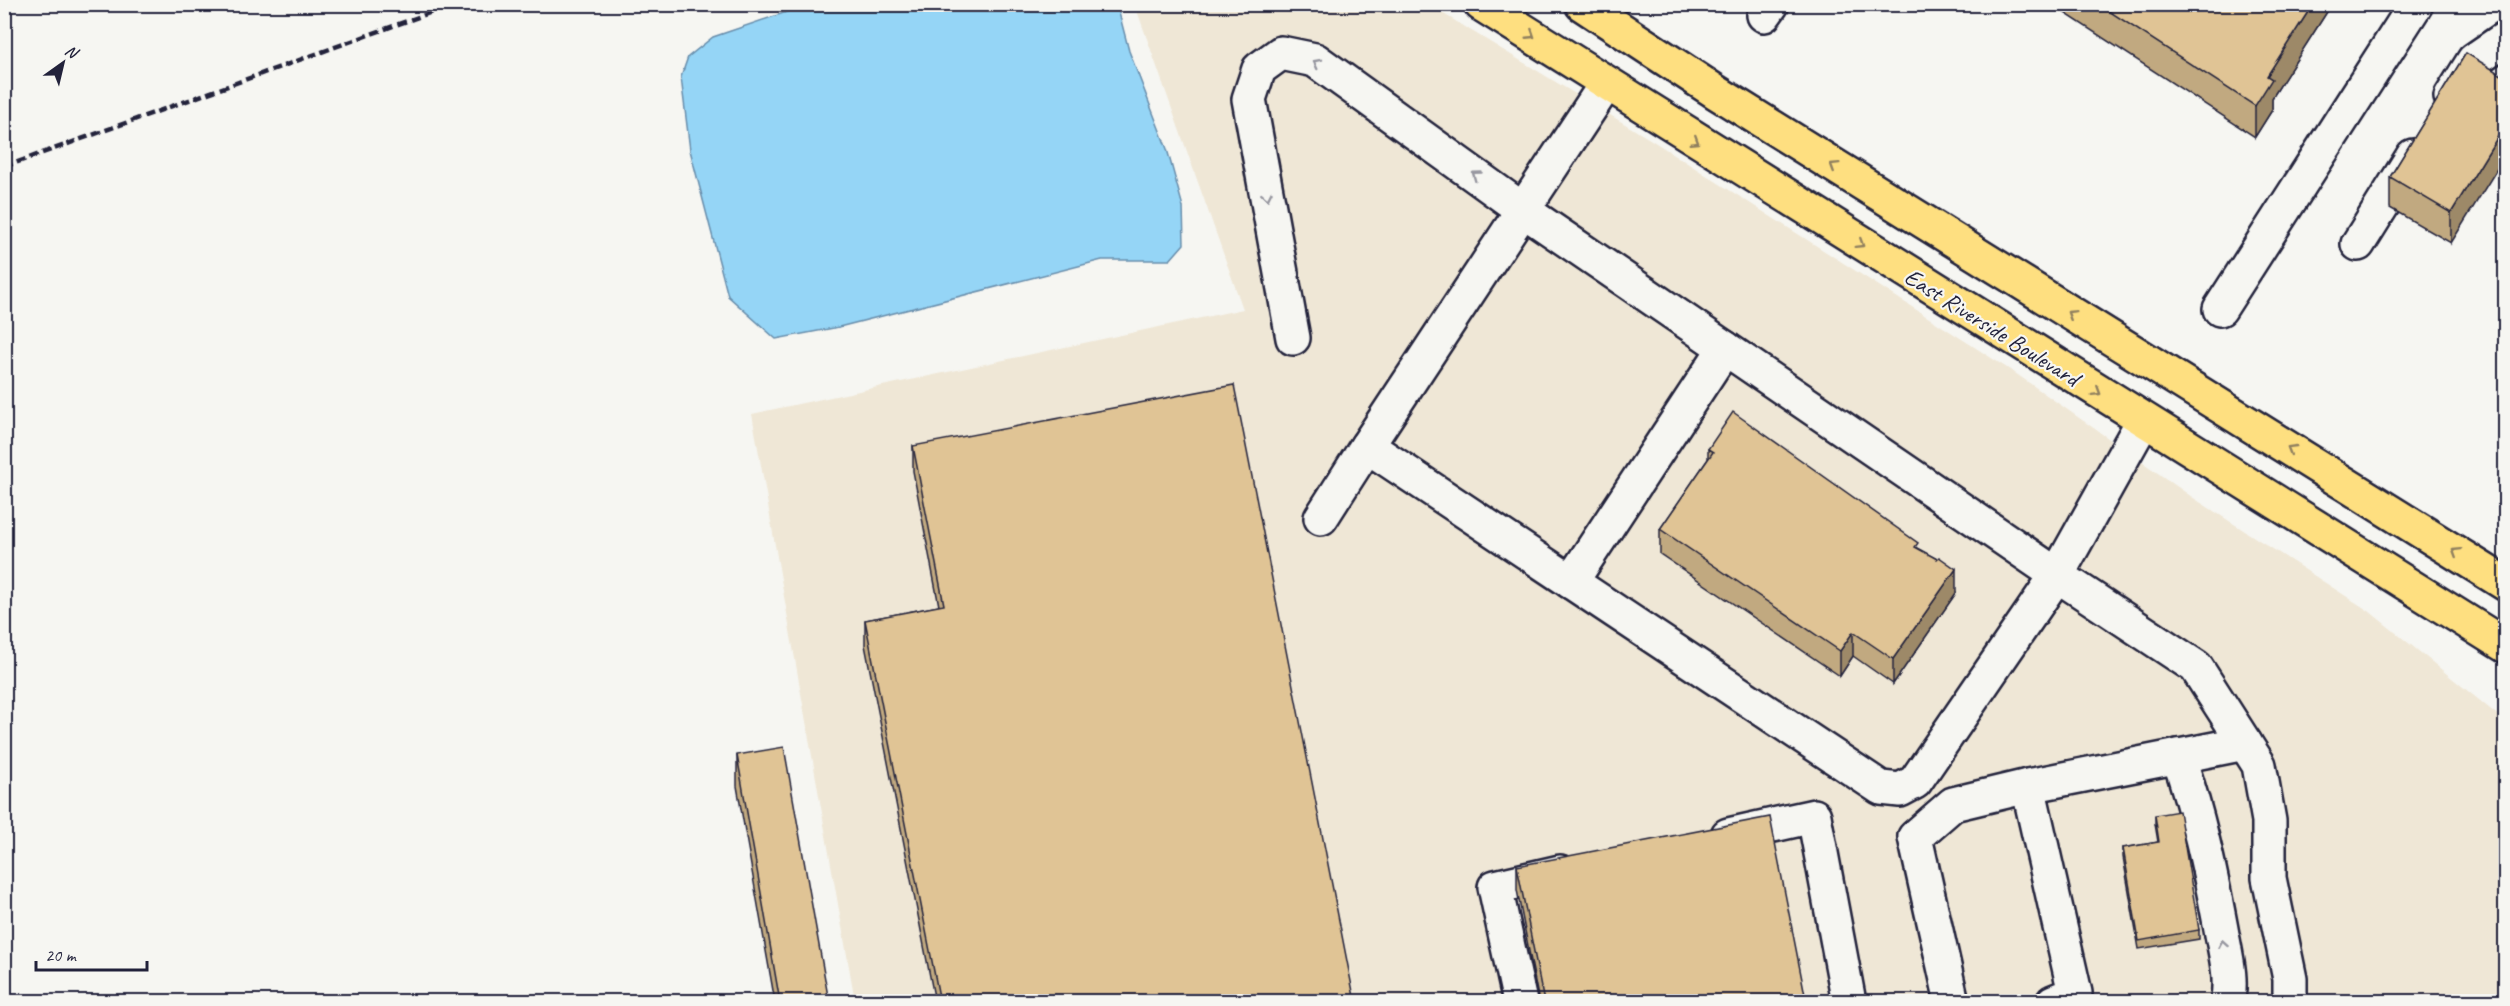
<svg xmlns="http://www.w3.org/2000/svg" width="2510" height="1006" viewBox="0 0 2510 1006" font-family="Caveat,sans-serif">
	<rect width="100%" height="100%" fill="#f6f6f2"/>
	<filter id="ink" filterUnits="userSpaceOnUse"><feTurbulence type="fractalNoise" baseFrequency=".0167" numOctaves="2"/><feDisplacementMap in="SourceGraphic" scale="12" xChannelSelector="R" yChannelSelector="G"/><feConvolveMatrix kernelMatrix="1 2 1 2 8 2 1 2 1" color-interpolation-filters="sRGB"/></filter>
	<g filter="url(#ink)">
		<polygon fill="#efe7d6" points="1135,5 1429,5 1653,141 2018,375 2192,497 2369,611 2505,721 2505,1001 855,1001 752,414 1243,309"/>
		<polygon fill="#95d5f6" stroke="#678dab" stroke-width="1.5" points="810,4 1117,5 1129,51 1167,149 1183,207 1184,244 1170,260 1102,260 839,327 776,339 728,296 690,150 681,77 688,57 713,37"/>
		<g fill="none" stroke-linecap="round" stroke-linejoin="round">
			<g stroke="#22223b" stroke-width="38">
				<g id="minor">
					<polyline points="1764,15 1772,4"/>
					<polyline points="2451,97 2474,60 2506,38"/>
					<polyline points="2358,244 2413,156"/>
					<polyline points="2220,309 2416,4"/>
					<polyline points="1293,338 1249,99 1259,69 1281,53 1315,60 1523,210 2057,575 1915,782 1900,790 1881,788 1367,446 1321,518"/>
					<polyline points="2143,421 2057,575 2196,667 2259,765 2269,821 2269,878 2290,979 2290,1002"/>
					<polyline points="1367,446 1606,84"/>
					<polyline points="1571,582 1725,348"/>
					<path d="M2178,756c20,57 32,114 43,173 4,23 12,51 6,73"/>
					<polyline points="2028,786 2075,993 2053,1002"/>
					<polyline points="1728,835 1814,816 1849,1002"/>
					<polyline points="1520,1002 1495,887 1560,872"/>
					<polyline points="1952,1002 1915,837 1953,804 2028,786 2245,743"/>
				</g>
			</g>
			<g stroke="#22223b" stroke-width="38">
				<g id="major">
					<polyline points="1481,4 2506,646"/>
					<polyline points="1582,4 1716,92 2506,584"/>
				</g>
			</g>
			<use href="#minor" stroke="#f6f6f2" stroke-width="33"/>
			<use href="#major" stroke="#fedf80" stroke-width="33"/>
			<polyline stroke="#22223b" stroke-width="4.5" stroke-dasharray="9 4.5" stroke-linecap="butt" points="4,167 454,4"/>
		</g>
		<g fill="#c1a980" stroke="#22223b" stroke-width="1.5">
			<polygon points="2051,4 2332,4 2272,98 2272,110 2255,137"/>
			<polygon points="2466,53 2451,243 2390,208 2390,177"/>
			<polygon points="913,446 1355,1002 935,1002 865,645 865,620 939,606 913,471"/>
			<polygon points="1708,449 1918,549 1937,559 1956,593 1893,684 1853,656 1840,676 1660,554 1660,529 1708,459"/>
			<polygon points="737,755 829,1002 775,1002 737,786"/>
			<polygon points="2155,815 2199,930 2199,939 2139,949 2123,857 2123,848 2158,842 2155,824"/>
			<polygon points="1517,866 1806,1000 1806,1002 1539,1002 1517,890"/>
		</g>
		<g fill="#9d8968" stroke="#22223b" stroke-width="1.5">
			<polygon points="2313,4 2332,4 2272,98 2272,110 2255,137 2255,106 2267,76"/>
			<polygon points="2505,125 2505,156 2451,243 2451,213"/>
			<polygon points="1956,569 1956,593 1893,684 1893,659"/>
			<polygon points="1853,632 1853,656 1840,676 1840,651"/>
		</g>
		<g fill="#e0c495" stroke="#22223b" stroke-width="1.5">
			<polygon points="2098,4 2313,4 2267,76 2272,79 2255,106"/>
			<polygon points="2466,53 2505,77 2505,125 2451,213 2390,177"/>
			<polygon points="1234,385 1355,1002 940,1002 865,620 944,605 913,446"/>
			<polygon points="1733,412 1918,543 1915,547 1937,559 1939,557 1956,569 1893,659 1853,632 1840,651 1660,529 1713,452 1708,449"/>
			<polygon points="784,747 829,1002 780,1002 737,755"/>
			<polygon points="2179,811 2199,930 2139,941 2123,848 2159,842 2155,815"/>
			<polygon points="1770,817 1806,1000 1796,1002 1544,1002 1517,866"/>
		</g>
		<defs><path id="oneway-chevron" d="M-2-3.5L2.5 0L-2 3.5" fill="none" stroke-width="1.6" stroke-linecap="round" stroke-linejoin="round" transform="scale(1.5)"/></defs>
		<g stroke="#90805e">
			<use href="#oneway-chevron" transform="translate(1531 35) rotate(33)"/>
			<use href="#oneway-chevron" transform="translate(1695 141) rotate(32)"/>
			<use href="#oneway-chevron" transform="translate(1834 166) rotate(-148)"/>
			<use href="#oneway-chevron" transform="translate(1860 244) rotate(32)"/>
			<use href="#oneway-chevron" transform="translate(2071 314) rotate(-148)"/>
			<use href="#oneway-chevron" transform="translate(2097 392) rotate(32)"/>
			<use href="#oneway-chevron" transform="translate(2291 449) rotate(-149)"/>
			<use href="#oneway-chevron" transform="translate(2456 552) rotate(-148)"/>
		</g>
		<g stroke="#9797a0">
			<use href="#oneway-chevron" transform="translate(1317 63) rotate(-153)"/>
			<use href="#oneway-chevron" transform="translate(1476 175) rotate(-144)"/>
			<use href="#oneway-chevron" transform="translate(1267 196) rotate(79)"/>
			<use href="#oneway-chevron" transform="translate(2223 944) rotate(-100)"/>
		</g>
	</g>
	<g text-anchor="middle" stroke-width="4.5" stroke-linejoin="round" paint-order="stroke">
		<g font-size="24" fill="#22223b" stroke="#f6f6f2">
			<text transform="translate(1992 327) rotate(32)" y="8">East Riverside Boulevard</text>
		</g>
	</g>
	<rect width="2510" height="1006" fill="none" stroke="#f6f6f2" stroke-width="24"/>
	<rect x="12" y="12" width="2486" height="982" fill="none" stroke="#22223b" stroke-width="2" filter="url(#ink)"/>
	<g transform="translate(63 63) rotate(34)" stroke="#f6f6f2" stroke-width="4.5" paint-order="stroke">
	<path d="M0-4.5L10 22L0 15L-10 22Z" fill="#22223b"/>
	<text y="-9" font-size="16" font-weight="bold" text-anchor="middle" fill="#22223b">N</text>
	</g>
	<path d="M36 961v9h111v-9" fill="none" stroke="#22223b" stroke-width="3"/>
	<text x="45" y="961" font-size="18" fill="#22223b" stroke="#f6f6f2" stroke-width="4.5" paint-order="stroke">20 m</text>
</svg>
